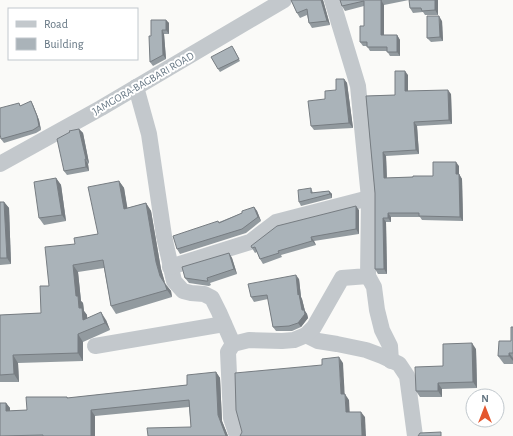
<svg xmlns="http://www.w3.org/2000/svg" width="513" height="436" viewBox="0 0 513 436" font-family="'Alegreya Sans',sans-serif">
	<rect width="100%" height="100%" fill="#fafaf8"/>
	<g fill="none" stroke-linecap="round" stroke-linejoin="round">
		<g stroke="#c3c8cc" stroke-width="16">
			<polyline points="136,87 149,134 164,236 174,281 183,291 191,293 204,294 212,298 219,312 233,344"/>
			<polyline points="0,164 101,108 284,0"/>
			<polyline points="170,267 250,242 276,222 369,198"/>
			<polyline points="368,276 374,287 377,310 382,330 390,346 391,361"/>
			<polyline points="306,335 318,341 337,344 366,350 382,356 399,364 407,376 415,436"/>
			<polyline points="95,346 224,324"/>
			<polyline points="237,436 231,418 228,352 233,344 249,340 282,341 294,340 306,335 314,327 342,278 368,276 369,198 358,86 332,0"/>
		</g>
	</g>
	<g fill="#929a9f">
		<polygon points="291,0 323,0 330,25 312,28 309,23 307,15 300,18 297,13"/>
		<polygon points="340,0 409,0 384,5 384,35 397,35 400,40 400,56 390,56 387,51 370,51 367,46 363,46 360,42 364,26 364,6 345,11 342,6"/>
		<polygon points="438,0 438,15 425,15 423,12 413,13 410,8"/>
		<polygon points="166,20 169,23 169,34 164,34 166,59 153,66 150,62 151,36"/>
		<polygon points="442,21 443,41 431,42 427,38"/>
		<polygon points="234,49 240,61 220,72 218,69"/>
		<polygon points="408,75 408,91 451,94 452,124 417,126 419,154 386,156 387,178 433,176 459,166 459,174 462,179 463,221 422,220 420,217 391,217 391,222 386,222 387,274 378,274 375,269 375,193 366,96 395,95"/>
		<polygon points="344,79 347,83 353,128 314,130 311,126 325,99 336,90"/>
		<polygon points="21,105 33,105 39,120 41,130 36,133 4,143 1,139"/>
		<polygon points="79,129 83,133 89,163 88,164 89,171 67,175 64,171"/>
		<polygon points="56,178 61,185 66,221 44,225 39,218"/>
		<polygon points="119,181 124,188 127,208 146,203 151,211 161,269 165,283 171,291 172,297 116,314 111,306 104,268 78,272 81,301 83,303 84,311 87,315 87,318 106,320 110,330 83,342 83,361 18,363 19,382 0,382 0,315 41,313 49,286 75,244 98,234"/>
		<polygon points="311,188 313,193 329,191 332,194 332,198 301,206 299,202"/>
		<polygon points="0,202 4,202 9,208 11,264 0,265"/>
		<polygon points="254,207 257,211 261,221 246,233 180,254 177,249 219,222 242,213"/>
		<polygon points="359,210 359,234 314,241 316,245 281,255 282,257 263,264 260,259 257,252 255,253 252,248"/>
		<polygon points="229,253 232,258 237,274 210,283 211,285 209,286 189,283 185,278"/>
		<polygon points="299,279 301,297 302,299 305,311 307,314 308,318 301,327 292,331 276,331 273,327 268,299 254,302 251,297"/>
		<polygon points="513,327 513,364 504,364 498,356 511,341"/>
		<polygon points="476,349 477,388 442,389 442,397 420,397 416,391 443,366"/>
		<polygon points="216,372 220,378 222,421 228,436 148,436 191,427 189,407 95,416 95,436 0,436 6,403 10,408 10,411 27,410 67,397 68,398 187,385"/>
	</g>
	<g fill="#777d82">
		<polygon points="321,0 323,0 330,25 327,21"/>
		<polygon points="381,0 384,5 384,40 381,35"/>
		<polygon points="435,0 438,0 438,15 435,10"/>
		<polygon points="439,16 442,21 443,41 440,37"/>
		<polygon points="166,20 169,23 169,34 166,30"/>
		<polygon points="162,30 164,34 166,59 163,55"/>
		<polygon points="397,35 400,40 400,56 397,52"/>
		<polygon points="405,71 408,75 408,96 405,91"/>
		<polygon points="344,79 347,83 353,128 349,123"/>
		<polygon points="448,90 451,94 452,124 449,120"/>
		<polygon points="31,101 33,105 39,120 41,130 39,126"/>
		<polygon points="414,122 417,126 419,154 416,150"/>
		<polygon points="79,129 83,133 89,163 86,159"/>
		<polygon points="383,152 386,156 387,183 384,178"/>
		<polygon points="85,159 88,164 89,171 86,167"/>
		<polygon points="456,162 459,166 459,179 456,174"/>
		<polygon points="459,174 462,179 463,221 460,217"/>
		<polygon points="56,178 61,185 66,221 62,215"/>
		<polygon points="119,181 124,188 129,217 124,209"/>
		<polygon points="329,191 332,194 332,198 330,194"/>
		<polygon points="4,202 9,208 11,264 7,258"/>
		<polygon points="146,203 151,211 161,269 165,283 160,276 156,262"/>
		<polygon points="356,206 359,210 359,234 356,229"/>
		<polygon points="254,207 257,211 261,221 258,217"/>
		<polygon points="388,213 391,217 391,222 388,218"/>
		<polygon points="383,218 386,222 387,274 384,269"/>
		<polygon points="311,237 314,241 316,245 312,241"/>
		<polygon points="229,253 232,258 237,274 234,269"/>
		<polygon points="73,265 78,272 81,301 83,303 84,311 87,315 88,327 83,320 76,296"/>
		<polygon points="296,275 299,279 301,297 302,299 305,311 307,314 308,318 301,327 298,323 302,310 298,295"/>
		<polygon points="165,284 171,291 172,297 167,290"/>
		<polygon points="101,312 106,320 110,330 105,323"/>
		<polygon points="78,334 83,342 83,361 78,353"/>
		<polygon points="472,343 476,349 477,388 473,382"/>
		<polygon points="509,353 513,358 513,361 509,356"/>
		<polygon points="13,355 18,363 19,382 14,374"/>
		<polygon points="339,357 343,363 345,400 341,394"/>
		<polygon points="216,372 220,378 222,421 228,436 226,436 218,415"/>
		<polygon points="438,383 442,389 442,397 438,391"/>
		<polygon points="345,394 349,400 350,418 346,412"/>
		<polygon points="6,403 10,408 10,417 6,411"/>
		<polygon points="91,410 95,416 95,436 91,436"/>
		<polygon points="361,412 365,417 366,436 362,436"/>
	</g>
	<g fill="#aab3b9" stroke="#777d82">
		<polygon points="291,0 321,0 327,21 309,23 307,9 297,13"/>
		<polygon points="340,0 382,0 381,0 381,35 397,35 397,52 387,52 387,47 367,47 367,42 360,42 360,26 364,26 364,1 342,6"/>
		<polygon points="409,0 435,0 435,10 422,11 421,8 410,8"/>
		<polygon points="427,16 439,16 440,37 427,38"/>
		<polygon points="151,20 166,20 166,30 162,30 163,55 150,62 149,36 151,36"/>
		<polygon points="232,46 239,59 218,69 211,57"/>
		<polygon points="395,71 405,71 405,91 448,90 449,120 414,122 416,150 383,152 384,178 413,177 413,176 433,176 433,162 456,162 456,174 459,174 460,217 419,216 419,213 388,213 388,218 383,218 384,269 375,269 375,193 366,96 395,95"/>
		<polygon points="336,79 344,79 349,123 311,126 308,101 325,99 325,91 336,90"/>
		<polygon points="31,101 37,116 39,126 33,130 1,139 0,134 0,108 19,103 20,106"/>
		<polygon points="79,129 86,159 85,159 86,167 64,171 57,139 70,132 69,131"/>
		<polygon points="56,178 62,215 39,218 34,182"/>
		<polygon points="119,181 124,209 146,203 156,262 160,276 165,284 167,290 111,306 103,260 73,265 76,296 78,296 79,308 82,308 83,320 101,312 105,323 78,334 78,353 13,355 14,374 0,375 0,315 41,313 40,286 49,286 45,247 75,244 74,238 98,234 88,187"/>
		<polygon points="311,188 311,193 329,191 330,194 299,202 298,190"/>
		<polygon points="0,202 4,202 7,258 0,258"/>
		<polygon points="356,206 356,229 311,237 312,241 278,251 279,253 260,259 255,247 252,248 251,246 277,226"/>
		<polygon points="254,207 258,217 242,229 177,249 173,236 218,221 219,223 242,213 242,211"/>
		<polygon points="229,253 234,269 207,278 208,281 206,281 185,278 182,267"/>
		<polygon points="296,275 298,295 299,294 302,310 304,310 305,314 298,323 289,326 273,327 267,295 251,297 248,284"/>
		<polygon points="511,327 513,327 513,353 509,353 509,356 498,356 499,341 511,341"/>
		<polygon points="472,343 473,382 438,383 438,391 416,391 415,367 443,366 443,344"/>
		<polygon points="339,357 341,394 345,394 346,412 361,412 362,436 240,436 242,432 236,410 235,373 322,365 322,359"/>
		<polygon points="216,372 218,415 226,436 148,436 147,428 191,427 189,400 91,410 91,436 43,436 43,435 0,436 0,403 6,403 6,411 27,410 26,397 67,397 67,398 187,385 187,375"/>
		<polygon points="441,432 441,436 418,436 420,433"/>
	</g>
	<g text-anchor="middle" stroke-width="4" stroke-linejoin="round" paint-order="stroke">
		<g font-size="11" fill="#657683" stroke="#fff">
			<text transform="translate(143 83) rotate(-30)" y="4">JAMGORA-BAGBARI ROAD</text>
		</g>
	</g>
	<rect x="8" y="8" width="130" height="52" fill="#ffffff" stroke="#c1c8cd"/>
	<rect x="16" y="21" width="20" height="6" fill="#c3c8cc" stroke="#c1c8cd"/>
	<text x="44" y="28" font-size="12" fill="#657683">Road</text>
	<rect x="16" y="38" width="20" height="12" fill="#aab3b9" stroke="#c1c8cd"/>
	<text x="44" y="48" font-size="12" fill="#657683">Building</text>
	<g transform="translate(485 408)"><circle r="19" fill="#ffffff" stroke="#c1c8cd"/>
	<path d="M0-3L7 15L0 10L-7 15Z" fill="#e4572e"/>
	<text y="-6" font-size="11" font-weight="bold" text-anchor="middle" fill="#657683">N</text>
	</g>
</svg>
